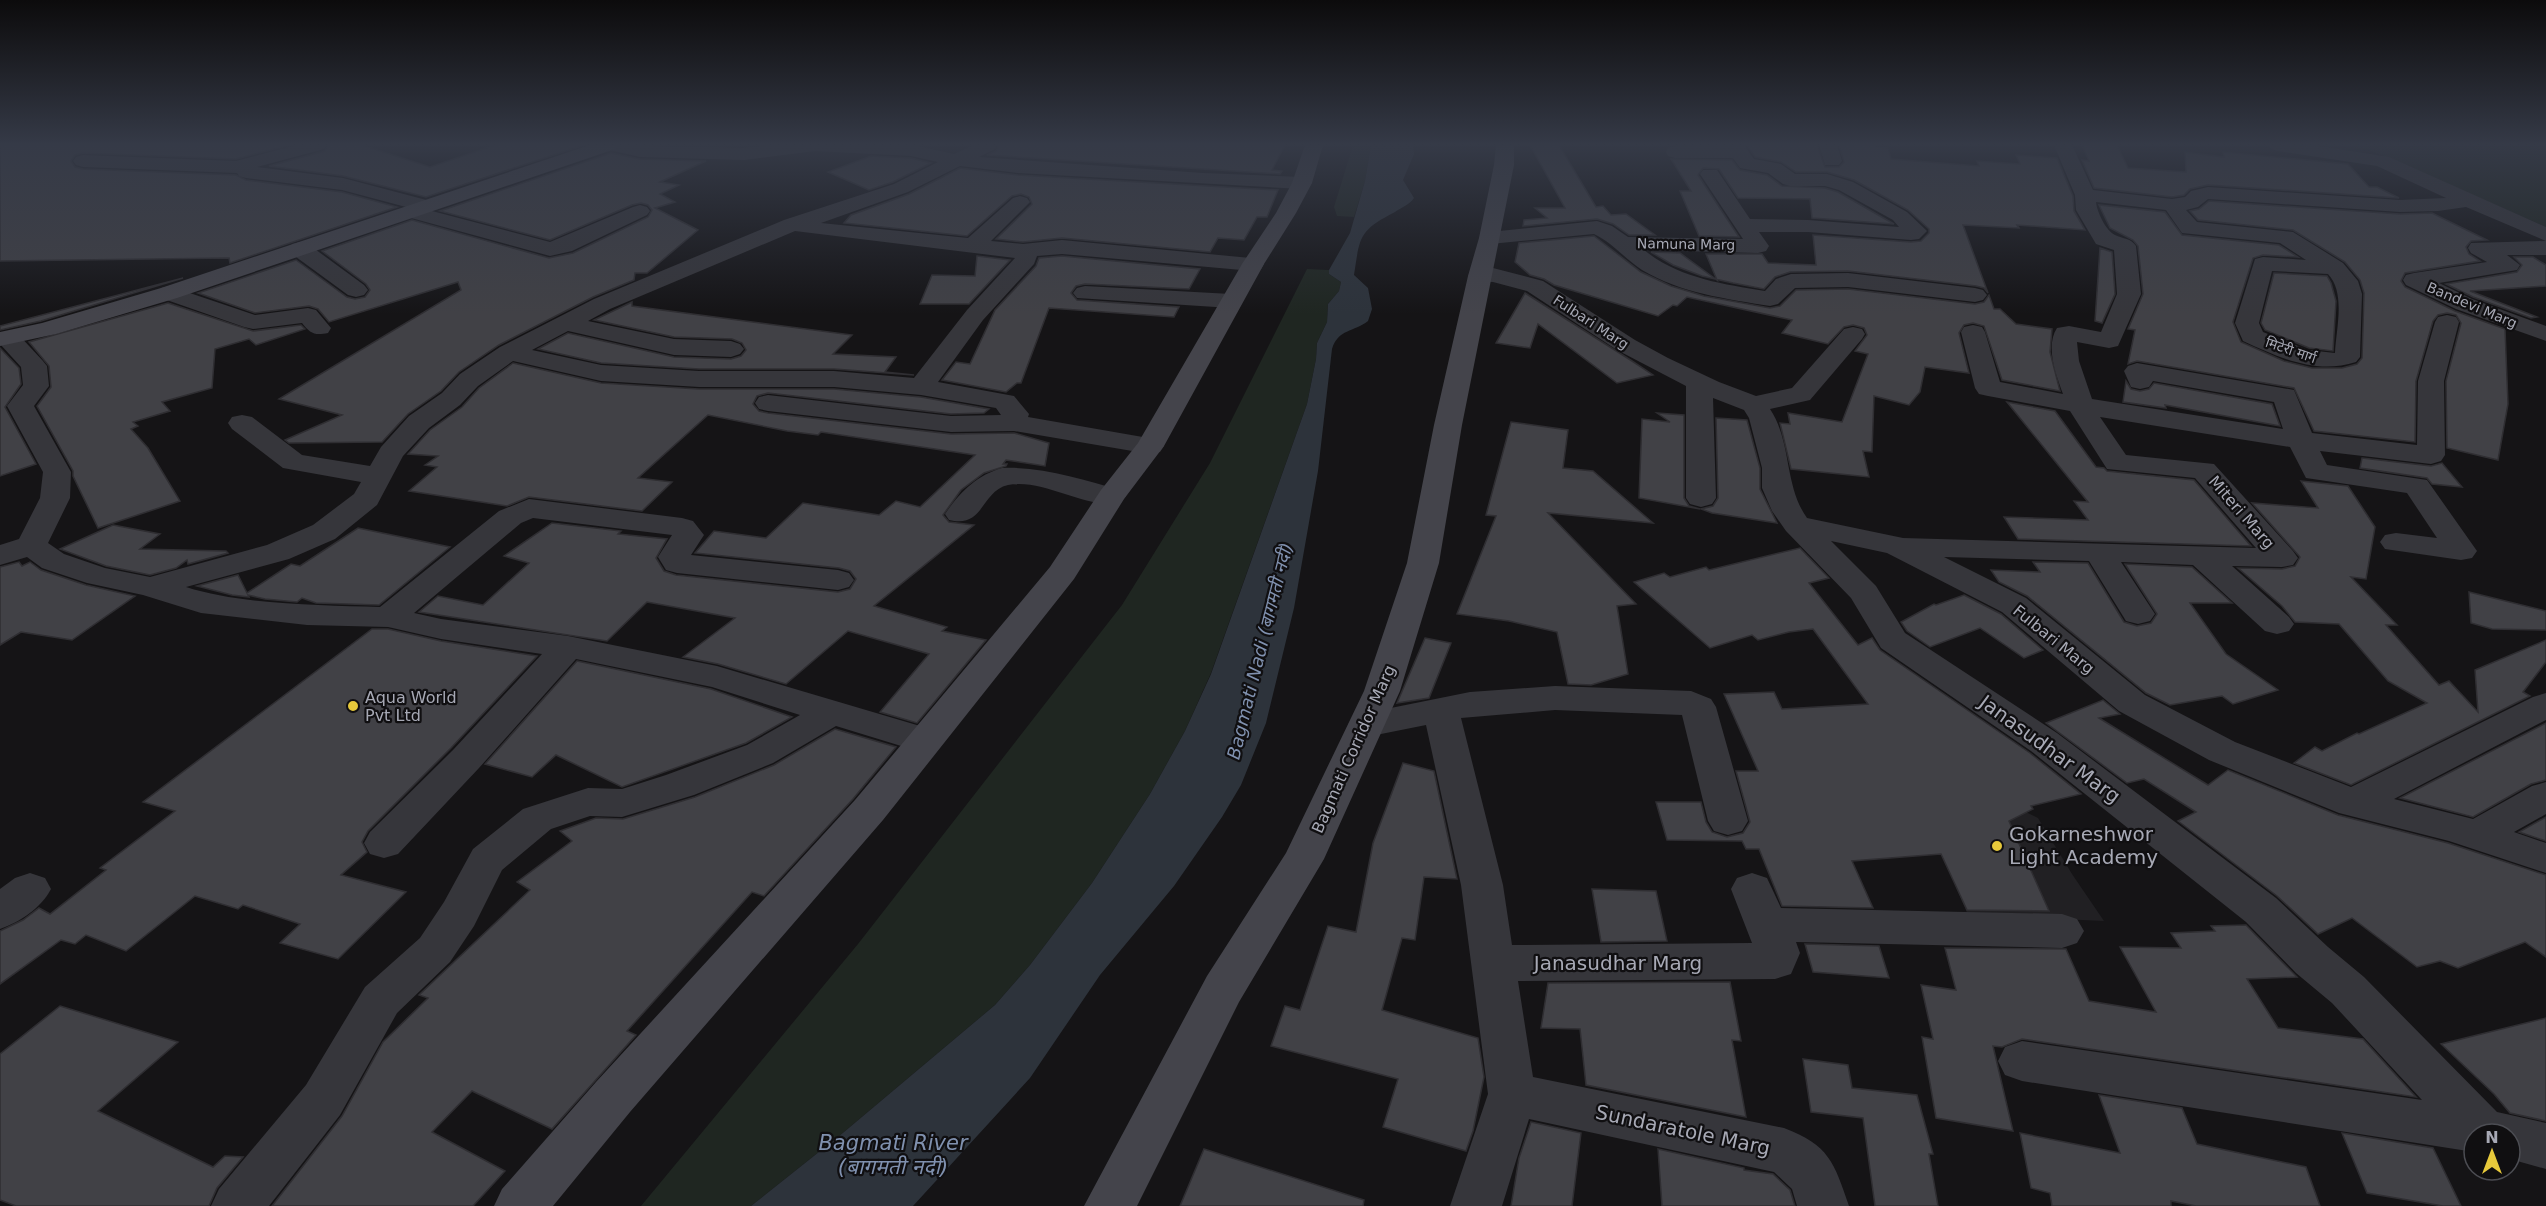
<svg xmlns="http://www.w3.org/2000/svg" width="2546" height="1206" viewBox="0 0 2546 1206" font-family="'DejaVu Sans','Noto Sans Devanagari',sans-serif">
	<rect width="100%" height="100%" fill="#151416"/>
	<polygon fill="#212023" points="1918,799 2003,801 2038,818 2072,874 2104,921 1968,915"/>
	<g fill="#1f2621">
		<polygon points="1353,145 1371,145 1365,181 1354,217 1337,216 1334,207"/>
		<polygon points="2334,145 2546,145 2546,227 2367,149"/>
		<polygon points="1307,269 1329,270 1329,274 1341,282 1339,291 1328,304 1327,322 1317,343 1316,359 1307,404 1211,673 1185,731 1150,794 1092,883 1030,965 995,1005 844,1132 751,1206 641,1206 858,944 1122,605 1210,463"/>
	</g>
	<path fill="#2d333b" d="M1371,145h42l1,9 -11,26 11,18c-5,7 -12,9 -19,14 -37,19 -35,25 -41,63l14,13 4,21 -4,12c-14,11 -30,8 -36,28l-14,122 -24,137 -28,115 -25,62 -19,32 -48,69 -74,89 -70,103 -117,128h-162l93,-74 151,-127 35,-40 62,-82 58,-89 35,-63 26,-57 96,-270 9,-45 1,-16 10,-21 1,-18 11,-13 2,-9 -12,-8v-4l21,-37 15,-52z"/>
	<g fill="#414146" stroke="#2f2e32" stroke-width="1.5">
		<polygon points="0,145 289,145 236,159 83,153 75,155 71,161 75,167 83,169 236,175 246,180 342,192 397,207 230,263 229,258 0,261"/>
		<polygon points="328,145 362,145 430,167 495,145 584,145 426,197 343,176 269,166 325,151"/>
		<polygon points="999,145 1285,145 1272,170 1282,171 1280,174 987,155 996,151"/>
		<polygon points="1530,145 1559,145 1596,207 1603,206 1611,215 1626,214 1655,235 1629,235 1613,224 1597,219 1523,226 1524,220 1547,218 1535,208 1565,208"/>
		<polygon points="1747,145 1817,145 1825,167 1839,167 1844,162 1839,145 1876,145 1876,147 1888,148 1891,159 1979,166 1977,161 2020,164 2016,155 2057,158 2073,196 2074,211 2085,230 2017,225 2019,228 1963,225 1988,293 1984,288 1976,286 1848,271 1790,272 1775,277 1764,289 1733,283 1702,276 1673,265 1651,252 1680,253 1717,280 1706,254 1762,254 1768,263 1816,265 1813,235 1911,242 1921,241 1929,233 1929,229 1908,210 1854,180 1827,172 1796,172 1781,162 1755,157"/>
		<polygon points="2082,145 2117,145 2128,168 2186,172 2185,152 2224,157 2223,152 2348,164 2369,187 2377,187 2399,198 2208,185 2190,189 2184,195 2172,197 2094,188 2082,160 2089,161"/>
		<polygon points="611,153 640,159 706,161 660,182 679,185 660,194 675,202 655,208 698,230 647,273 635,273 634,280 593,297 499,345 459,372 441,391 408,414 382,442 289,443 285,440 342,415 279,399 461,290 458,282 329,322 318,309 309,306 255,313 198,293 296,260 347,297 355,299 365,297 370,290 366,284 322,251 412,220 549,258 573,253 648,217 652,210 648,205 641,203 632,205 550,240 440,211"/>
		<polygon points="871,156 911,158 931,163 893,182 869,190 828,172"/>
		<polygon points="1671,159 1732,160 1740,170 1767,175 1782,186 1825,188 1838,192 1894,224 1812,218 1810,199 1738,198 1719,169 1703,168 1698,175 1739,237 1699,236 1680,191 1691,191"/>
		<polygon points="960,168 1018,175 1278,190 1267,217 1257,217 1244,240 1218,238 1210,252 1062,238 1023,242 996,239 1032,204 1029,197 1021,194 1012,196 967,236 844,223 851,215 909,194"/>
		<polygon points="2209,201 2400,214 2432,213 2487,240 2471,241 2466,247 2469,254 2480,261 2405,273 2401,281 2405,287 2455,311 2505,329 2508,404 2498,460 2447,448 2446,381 2461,323 2456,315 2447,313 2438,315 2433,321 2416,381 2415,442 2314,431 2294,388 2137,361 2128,364 2135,330 2128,329 2143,294 2138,246 2133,240 2110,228 2099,205 2165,212 2182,235 2279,245 2298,257 2263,255 2253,258 2233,322 2241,342 2284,361 2312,368 2342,368 2357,364 2362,358 2364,293 2360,280 2345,262 2293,230 2198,220 2190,211 2199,209"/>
		<polygon points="1594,236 1641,272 1671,286 1704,296 1770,308 1780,306 1796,290 1848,289 1975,304 1984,302 1989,295 1994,309 2000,309 2016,324 2052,329 2050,352 2060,391 2002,380 1984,326 1973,323 1964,325 1959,333 1969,373 1925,367 1920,392 1909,405 1874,396 1872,452 1863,451 1869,477 1791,469 1780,423 1790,424 1788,413 1842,422 1868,354 1855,351 1867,335 1864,328 1853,325 1844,327 1828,344 1782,333 1792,320 1687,297 1677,306 1673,305 1658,316 1554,285 1544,279 1530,275 1515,262 1519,243"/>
		<polygon points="2100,248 2112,252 2115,294 2102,323 2095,321"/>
		<polygon points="977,256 1010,260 969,304 920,304 932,275 975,276"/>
		<polygon points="1062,256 1200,269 1189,289 1085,284 1076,286 1071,293 1077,300 1179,307 1174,317 1049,308 1021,383 1017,383 1006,392 942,380 956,362 970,364 995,310 1036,266 1039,258"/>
		<polygon points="2514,257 2533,257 2546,265 2546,286 2470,291 2537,317 2531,318 2473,297 2446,284 2517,272 2522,265"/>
		<polygon points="2274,273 2327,276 2331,283 2336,301 2333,351 2309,348 2265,330 2261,323"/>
		<polygon points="183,278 41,321 0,330 0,326"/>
		<polygon points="1525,293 1632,361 1653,375 1617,383 1538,324 1530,348 1496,343"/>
		<polygon points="632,302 632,306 852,335 833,354 896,357 885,372 914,375 834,369 699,369 601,363 538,349 568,333 674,357 731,359 741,356 746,350 742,343 732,339 674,337 594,320"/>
		<polygon points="168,303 253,331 301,325 305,329 256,345 249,339 215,349 212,388 162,402 170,411 133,422 138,426 131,429 148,448 180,501 98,528 73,476 73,471 37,406 51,387 49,366 29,342"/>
		<polygon points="0,348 19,368 21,384 5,407 36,464 0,476"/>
		<polygon points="513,363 601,383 699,389 834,389 921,397 989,409 984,413 951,414 768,393 757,396 753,404 759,411 768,413 951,434 1014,433 1049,443 1045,466 1006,460 1003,464 1007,464 1006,466 984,473 961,490 943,515 949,522 974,525 874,606 947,627 942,631 986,640 917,723 880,712 929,654 848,631 786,684 718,664 683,657 735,618 647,602 607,641 419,612 438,596 483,605 529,563 504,556 552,523 621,531 618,534 667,539 656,558 664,571 676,575 838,592 850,589 856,579 850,571 839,568 695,553 714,531 766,538 803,503 879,515 896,501 920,507 975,455 821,432 818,435 787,431 708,415 638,478 672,482 642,511 529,497 507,506 409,491 437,467 425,465 438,456 408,454 430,430 462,407 479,388"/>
		<polygon points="2126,381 2131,389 2140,391 2149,389 2154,383 2272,404 2280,426 2165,405 2166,408 2123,402"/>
		<polygon points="2007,402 2055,411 2096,467 2104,468 2107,471 2194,480 2251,546 2018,539 2004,517 2088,520 2074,501 2088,502"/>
		<polygon points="1657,413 1684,415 1684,498 1689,506 1700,509 1639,498 1642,419 1670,422"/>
		<polygon points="1716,418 1747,420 1760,468 1760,489 1777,523 1712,513 1701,509 1713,506 1718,498"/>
		<polygon points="1511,422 1568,430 1563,468 1593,471 1653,523 1548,513 1636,604 1617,606 1628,674 1591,685 1568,684 1557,632 1509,621 1457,614 1496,516 1486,515"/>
		<polygon points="2362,458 2431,466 2442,463 2462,487 2432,484 2427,478 2360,468"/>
		<polygon points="2301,481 2348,486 2375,527 2366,579 2351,577 2397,625 2386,625 2439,685 2449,681 2478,712 2475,670 2546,640 2546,662 2523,692 2530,696 2351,785 2294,763 2315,747 2322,751 2357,733 2359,734 2427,703 2388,681 2339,624 2295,622 2282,606 2238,568 2282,569 2295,566 2300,557 2252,503 2318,508"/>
		<polygon points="113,525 160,534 140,549 226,551 228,553 188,564 187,560 176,568 150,575 106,566 60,549"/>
		<polygon points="358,528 450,547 379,605 316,603 302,598 297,602 265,599 248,595 249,597 232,595 197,586 238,575 247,593 291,564 300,566"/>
		<polygon points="1800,548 1829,578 1809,583 1858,645 1872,638 1880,650 2030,753 2081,794 2031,806 2033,809 2009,821 2049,911 1967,910 1941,854 1852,861 1873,908 1782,906 1759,849 1746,849 1742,841 1667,840 1656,802 1701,802 1706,822 1712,832 1727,837 1743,833 1750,822 1736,771 1758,771 1724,694 1774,692 1782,709 1868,704 1813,629 1789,632 1758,640 1752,635 1710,648 1634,582 1664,573 1670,577 1706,567 1709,570"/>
		<polygon points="19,562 22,566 30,562 41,570 86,585 135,596 72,640 21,632 0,645 0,567"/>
		<polygon points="2033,562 2088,563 2124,622 2137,626 2151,623 2157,614 2125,564 2192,567 2232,603 2190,603 2226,654 2278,690 2233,704 2222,696 2170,705 2146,693 2027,596 1999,582 1991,570 2040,572"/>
		<polygon points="2469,592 2546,611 2546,630 2492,629 2471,623"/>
		<polygon points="1964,595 2001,614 2043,650 2024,658 1980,628 1930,647 1907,631 1901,622 1934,604 1936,605"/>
		<polygon points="372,629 388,629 441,641 537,656 451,748 368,831 362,842 367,852 341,875 406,892 338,959 280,943 300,924 243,905 238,909 195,896 126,951 86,935 75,944 61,940 0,984 0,931 23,920 39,908 50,914 106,870 100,868 175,811 143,802"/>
		<polygon points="1425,638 1451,643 1429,698 1397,703"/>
		<polygon points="577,661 711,689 792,717 746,743 622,787 556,755 532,777 485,764"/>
		<polygon points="2103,700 2120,714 2099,718 2208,785 2228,770 2338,815 2448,843 2546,875 2546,957 2525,942 2458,968 2440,961 2417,967 2352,918 2318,934 2277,896 2178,821 2196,812 2144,779 2127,783 2046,723"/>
		<polygon points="2546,723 2546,780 2531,784 2473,817 2400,798"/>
		<polygon points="835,729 896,747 853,799 764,896 752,892 627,1031 636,1035 552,1129 472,1091 432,1132 505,1171 473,1206 272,1206 342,1116 383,1042 428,998 419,995 530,890 517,882 572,841 560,831 596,818 623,819 695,797 774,765"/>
		<polygon points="1403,763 1434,771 1457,879 1424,877 1415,940 1402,938 1382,1010 1478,1038 1484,1077 1473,1131 1466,1151 1383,1127 1398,1079 1271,1046 1285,1006 1300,1010 1328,926 1356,932 1373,843"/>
		<polygon points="2546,817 2546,841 2519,832"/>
		<polygon points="1592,889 1656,891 1667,941 1601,942"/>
		<polygon points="2246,925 2297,977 2247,979 2278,1028 2363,1039 2416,1097 2022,1039 2002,1047 1993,1046 2013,1131 1936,1118 1922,1037 1933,1039 1921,985 1956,990 1945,948 2066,949 2089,1001 2156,1012 2120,947 2181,948 2171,933 2215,931 2211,926"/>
		<polygon points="1805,944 1879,946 1889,978 1813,972"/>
		<polygon points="1730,982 1741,1041 1732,1040 1746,1117 1586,1085 1580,1029 1541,1028 1548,983"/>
		<polygon points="60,1006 178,1042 98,1111 213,1167 225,1156 243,1157 217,1188 209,1206 16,1206 0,1200 0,1054"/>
		<polygon points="2546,1018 2546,1121 2510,1113 2494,1094 2441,1044"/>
		<polygon points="1803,1059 1848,1065 1852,1088 1917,1095 1933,1154 1929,1154 1938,1206 1875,1206 1863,1118 1811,1112"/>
		<polygon points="2099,1095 2182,1108 2197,1144 2306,1167 2320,1206 2196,1206 2171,1201 2171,1206 2052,1206 2050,1193 2031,1188 2020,1133 2120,1153"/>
		<polygon points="1531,1122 1581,1133 1572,1206 1511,1206 1519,1158"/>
		<polygon points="2342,1133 2433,1148 2461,1206 2443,1206 2367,1193"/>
		<polygon points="1204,1149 1364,1200 1363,1206 1180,1206"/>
		<polygon points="1658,1149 1744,1168 1744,1170 1773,1174 1790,1190 1795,1206 1662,1206"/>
	</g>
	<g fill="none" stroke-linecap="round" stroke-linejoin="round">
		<g fill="#36363b" fill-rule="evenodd">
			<polygon points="297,145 326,145 324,149 257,167 343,178 434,202 437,206 432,211 550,242 633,207 640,205 647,207 650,211 647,215 572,251 550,256 404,216 401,212 406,207 342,190 246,178 239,176 237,173 83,167 76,165 73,161 76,157 83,155 236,161"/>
			<path d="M603,145l141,3 28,-3h141l41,9 20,-9h23l-2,4 -16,8 224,16 99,4 7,2 3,4 -3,4 -7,2 -284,-16 -58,-7 -52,26 -87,31 147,15 45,-40 7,-2 7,2 3,4 -39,39 32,3 39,-4 199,19 3,5 -3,5 -8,2 -191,-17 -25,2 -3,8 -51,56 -45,62 76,14 15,18 -1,3 132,23 4,6 -4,6 -10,2 -136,-23 -63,1 -183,-21 -9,-2 -4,-6 4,-6 9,-2 183,21 50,-1 -5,-7 -75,-13 -87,-8h-135l-98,-6 -88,-20 -35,25 -18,19 -31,23 -26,28 -26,49 -42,34 -46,20 -103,28c56,18 134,18 194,20l119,-96 30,-12 153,19 11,3 11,14 -13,20 147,15 11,3 5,7 -5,7 -11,3 -161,-17 -11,-3 -8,-13 14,-22 -139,-17 -12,5 -107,90 27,6 127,17 149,30 220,65 6,9 -6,9 -13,4 -88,-27 -63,37 -79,32 -72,22 -32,-1 -39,13 -49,41 -28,56 -24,36 -53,51 -57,102 -71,91h-58l8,-17 87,-104 59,-98 55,-49 24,-36 29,-53 50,-40 65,-21 34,1 44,-14 81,-30 53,-30 -88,-28 -136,-28 -97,109 -81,86 -14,4 -14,-4 -6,-11 6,-11 83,-82 89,-96 -101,-15 -53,-12 -81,-2 -106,-12 -58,-18 -56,-12 -45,-15 -15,-11 -27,8v-20l19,-6 21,-41 3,-26 -36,-66 16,-21 -2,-18 -21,-23v-11l8,-2 9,2 26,28 4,5 2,20 -15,20 37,66 -1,26 -22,45 16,11 41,14 45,9 117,-32 46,-20 41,-31 7,-12 -78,-14 -51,-39 -4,-6 4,-6 10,-2 10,2 50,38 68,11 11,-19 28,-31 33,-23 18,-19 40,-27 94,-48 190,-79 110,-36 44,-22 -27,-6 -96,-5 -71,9 -104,-3 -35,-8zM795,231l220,27 -48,52 -53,68 -80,-7h-135l-98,-6 -69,-15 36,-19 106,24 57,2 9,-3 4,-5 -4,-5 -9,-3 -57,-2 -86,-18 22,-12z"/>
			<path d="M1726,145h18l10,14 27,5 14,10h32l26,8 54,30 20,19 -8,8 -8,1 -103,-8h-49l10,14 -3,5 -8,2 -114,-3c35,28 78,34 121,41l11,-12 15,-5 57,-1 127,15 8,2 4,5 -4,5 -8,2 -127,-15 -53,1 -17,16 -8,2c-43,-7 -90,-13 -128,-36 -17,-11 -29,-27 -48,-36l-104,10 -8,-1 -3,-5 3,-5 8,-1 107,-11 15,5 16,11 115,2 -43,-65 3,-4h14l33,49 58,1 91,7 -6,-7 -54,-30 -14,-4h-35l-7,-2 -15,-11 -28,-5 -7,-10h-58l-7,-2 -2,-4 2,-4 7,-2z"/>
			<polygon points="1819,145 1837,145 1842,161 1839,165 1825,165"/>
			<path d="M2054,145h18l21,45 79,9 13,-2 6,-6 17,-4 192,13 46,-2 -69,-32 -99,-15 -7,-2 -2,-4h44l76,12 157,70v28h-39l13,10 -3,5 -78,13 33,16 74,27v15l-90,-32 -50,-24 -3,-5 3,-5 8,-2 73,-11 -16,-9 -3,-5 3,-5 75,-2 -80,-34 -28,4 -38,1 -192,-13 -10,8 -12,3 11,12 96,10 50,31 15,18 4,13 -2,63 -4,5c-40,13 -76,-4 -113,-21l-8,-18 20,-64 8,-2 43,3 -26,-17 -98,-10 -16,-23 -70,-8c1,10 10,29 19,33 8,4 16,3 21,11l5,48 -23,52 -9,2 -32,-6 2,19 13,38 191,30 -9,-27 -121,-21 -4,6 -9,2 -9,-2 -7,-16 4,-5 9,-3 157,27 18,43 105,12 1,-64 17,-59 3,-5 9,-2 9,2 3,5 -15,59 1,74 -4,6 -10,3 -111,-13 7,14 100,15 50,71 -5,7 -11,2 -76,-11 -5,-7 5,-7 11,-2 41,5 -30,-45 -101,-15 -16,-31 -190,-30 26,38 88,9 79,87 5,7 -5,7 -11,2 -50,-1 57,51 5,7 -5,7 -12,3 -12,-3 -72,-66 -72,-3 34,52 -5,7 -12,3 -12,-3 -37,-60 -145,-4 82,41 119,97 90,47 116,45 182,-90 13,-4v27l-152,79 79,20 59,-33 14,-4v32l-32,18 32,11v30l-97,-32 -110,-28 -130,-53 -90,-49 -117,-99 -115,-59 -56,-12 45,45 29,47 152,100 219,165 52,49 36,30 133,135 49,11v46l-36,-10v-25h-36v18l-452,-71 -17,-6 -7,-14 7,-14 17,-6 400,59 -90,-97 -36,-30 -50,-51 -215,-171 -150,-103 -30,-50 -65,-67 -14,-20 -10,-23v-20l-13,-50 -5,-8 -31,-12 3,100 -4,6 -11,3 -11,-3 -4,-6v-112l-69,-36 -90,-59 -34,-9 -22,-1 -3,-5 3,-5 22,-3 50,13 92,59 33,18 51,24 37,14 36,-8 52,-59 9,-2 9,2 3,5 -3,5 -52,61 -40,9c22,33 14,77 37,109l96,20 353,10 -61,-70 -88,-9 -37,-58 -82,-15 -9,-2 -4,-6 -14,-56 3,-5 9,-2 9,2 3,5 15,50 63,12c-7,-19 -18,-48 -6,-66l12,-2 32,6 16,-38 -3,-44 -18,-6 -20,-34 -1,-15zM2272,271l56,3c18,19 8,55 7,79l-27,-3 -45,-18 -4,-9z"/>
			<polygon points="300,242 308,244 364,285 368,290 364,295 356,297 348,295 292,254 289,249 292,244"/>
			<path d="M169,286l86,29 53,-7 8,2 15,18 -3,5c-14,3 -18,0 -26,-10l-49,6 -9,-2 -83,-29 -4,-5 4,-5z"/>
			<polygon points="1085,286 1231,294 1239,296 1243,301 1239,306 1231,308 1077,298 1073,293 1077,288"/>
			<path d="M1002,468c41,-2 81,12 119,22l5,6 -5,6c-34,9 -76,-24 -113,-17 -27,6 -24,44 -59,35l-4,-6c14,-21 32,-39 57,-46z"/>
			<path d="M1555,686l136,5 20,8 5,8 32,114 -6,10 -14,4 -14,-4 -6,-10 -26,-106 -127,-5 -94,8 42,167 9,60 240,-2 -21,-54 6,-11 15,-5 15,5 14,30 281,6 15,5 7,12 -7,12 -15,5 -266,-6 4,11 -9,21 -16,5 -257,2 15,96 251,51c45,17 50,34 65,78h-52l-5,-17 -18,-17 -245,-53 -27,87h-52l38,-112 -27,-209 -35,-160 -60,12 -13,-3 -5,-9 5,-9 13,-3 104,-21z"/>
			<path d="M30,873l15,5 6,11c-10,19 -31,33 -51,40v-40l15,-11z"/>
		</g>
		<g fill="#44444b" fill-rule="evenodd">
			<polygon points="590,145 617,145 615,149 177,298 56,334 0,346 0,332 42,323 161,288"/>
			<polygon points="1305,145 1323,145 1312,183 1296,213 1264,264 1164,446 1124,499 1074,579 883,820 630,1112 553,1206 494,1206 502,1189 596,1082 855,800 1050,567 1101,490 1138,443 1242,264 1276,213 1292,183"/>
			<polygon points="1496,145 1514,145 1514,165 1462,425 1439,563 1400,691 1324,859 1239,1002 1137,1206 1084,1206 1207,976 1286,853 1364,691 1407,563 1434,425 1468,276 1479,238 1494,165"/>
		</g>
	</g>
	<linearGradient id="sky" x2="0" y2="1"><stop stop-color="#0c0b0c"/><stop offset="0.46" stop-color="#353a47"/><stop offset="1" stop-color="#353a47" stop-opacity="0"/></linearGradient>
	<rect width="2546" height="314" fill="url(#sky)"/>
	<g fill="#e7c93b" stroke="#100f11" stroke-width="2">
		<circle cx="353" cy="706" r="6"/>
		<circle cx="1997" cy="846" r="6"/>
	</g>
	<g text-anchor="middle" stroke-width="4.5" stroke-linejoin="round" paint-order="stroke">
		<g font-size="14" fill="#a7a9b5" stroke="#100f11">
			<text transform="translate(1686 244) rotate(1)" y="5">Namuna Marg</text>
			<text transform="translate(2472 305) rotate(23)" y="5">Bandevi Marg</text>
			<text transform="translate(1591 322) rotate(33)" y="5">Fulbari Marg</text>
			<text transform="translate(2291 350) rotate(19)" y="5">मिटेरी मार्ग</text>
		</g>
		<g font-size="16" fill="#a7a9b5" stroke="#100f11">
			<text transform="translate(2242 512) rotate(49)" y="6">Miteri Marg</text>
			<text transform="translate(2054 639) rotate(39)" y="6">Fulbari Marg</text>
			<text transform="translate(1353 749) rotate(-66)" y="6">Bagmati Corridor Marg</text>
		</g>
		<g font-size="16" fill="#a7a9b5" stroke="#100f11" text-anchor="start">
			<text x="365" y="703">Aqua World<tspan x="365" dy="18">Pvt Ltd</tspan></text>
		</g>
		<g font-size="18" font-style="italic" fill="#8091af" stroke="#100f11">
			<text transform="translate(1260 651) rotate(-76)" y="6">Bagmati Nadi (बागमती नदी)</text>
		</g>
		<g font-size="20" fill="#a7a9b5" stroke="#100f11">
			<text transform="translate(2050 749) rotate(36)" y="7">Janasudhar Marg</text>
			<text x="1618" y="970">Janasudhar Marg</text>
			<text transform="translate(1683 1130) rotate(12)" y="7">Sundaratole Marg</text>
		</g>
		<g font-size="20" fill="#a7a9b5" stroke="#100f11" text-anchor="start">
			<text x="2009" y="841">Gokarneshwor<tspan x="2009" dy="23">Light Academy</tspan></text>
		</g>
		<g font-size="21" font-style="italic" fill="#8091af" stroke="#100f11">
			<text x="893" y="1150">Bagmati River<tspan x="893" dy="24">(बागमती नदी)</tspan></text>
		</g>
	</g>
	<g transform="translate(2492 1152)"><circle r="28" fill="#100f11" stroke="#4c4d53" stroke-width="1.5"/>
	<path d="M0-4.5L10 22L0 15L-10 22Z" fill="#e7c93b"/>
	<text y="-9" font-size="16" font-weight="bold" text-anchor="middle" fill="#a7a9b5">N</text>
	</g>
</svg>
